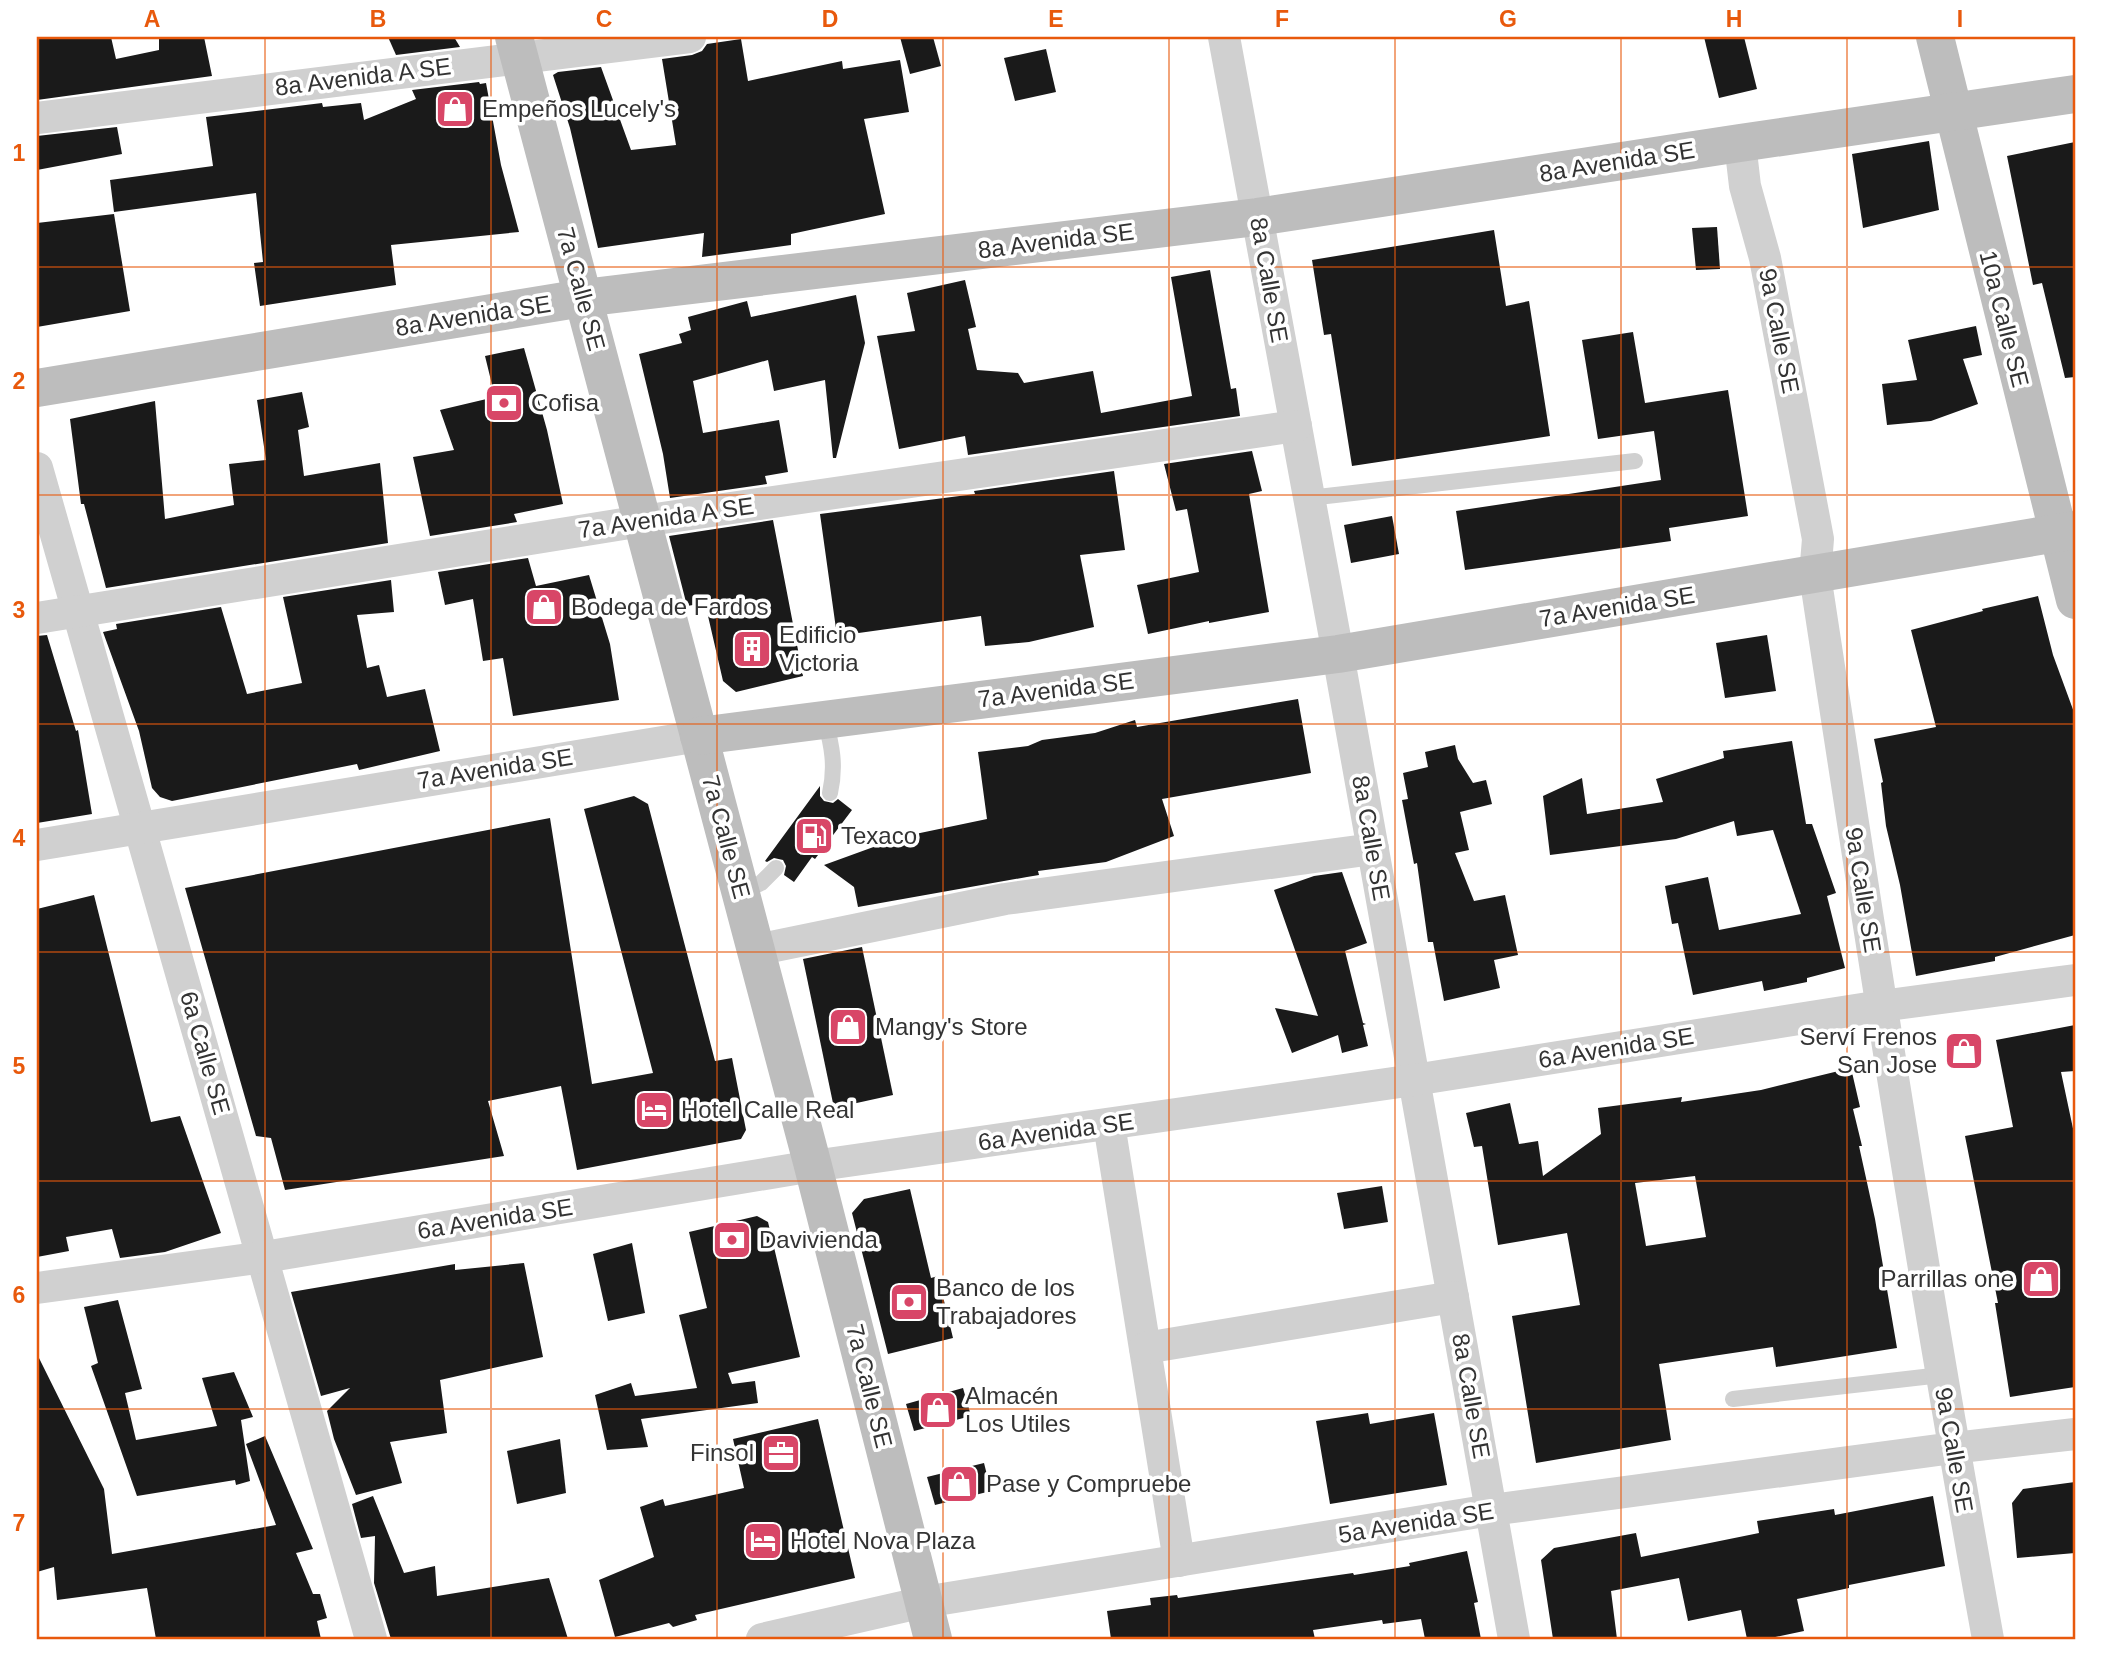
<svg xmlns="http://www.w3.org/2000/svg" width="2112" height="1676" viewBox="0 0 2112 1676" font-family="Arial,sans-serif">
	<rect width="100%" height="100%" fill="#fff"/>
	<g fill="#1a1a1a" fill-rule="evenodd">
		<polygon points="37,37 111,37 116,59 159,50 159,37 204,37 212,76 37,100"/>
		<polygon points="388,37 454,37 460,47 396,55"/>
		<polygon points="900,37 933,37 941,66 910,74"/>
		<polygon points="1704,37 1744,37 1757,89 1719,98"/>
		<polygon points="741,39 748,81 842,61 843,69 900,60 909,112 864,119 885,214 791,234 791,245 702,257 704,233 598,248 570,128 553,75 558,72 601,67 631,150 676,145 662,59 692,55 702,51 707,44"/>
		<polygon points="1046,49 1056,92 1015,101 1004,58"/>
		<polygon points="479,82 480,84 486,83 501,165 519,232 391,245 396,285 260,306 254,263 263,262 256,193 114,212 110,180 213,166 206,117 322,103 323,107 361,103 364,120 416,99 412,90"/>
		<polygon points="117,127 122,154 37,170 37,136"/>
		<polygon points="1929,141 1939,210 1863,228 1852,154"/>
		<polygon points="2075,142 2075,377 2065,378 2042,283 2033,285 2007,156"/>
		<polygon points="114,214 130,311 37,327 37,223"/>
		<polygon points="1717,227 1720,269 1696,270 1692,228"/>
		<polygon points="1494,230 1506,306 1529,301 1550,436 1352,466 1331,334 1324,335 1312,260"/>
		<polygon points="1210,270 1231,389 1236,388 1240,416 968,455 965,436 899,449 877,336 915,331 907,293 965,280 976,327 968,329 977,370 1018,373 1024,383 1093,371 1101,413 1192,396 1171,277"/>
		<polygon points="856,295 865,343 836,458 833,458 825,380 774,391 768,360 693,381 703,433 779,420 788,472 765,476 767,484 670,498 663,454 639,354 682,343 679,334 691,330 688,317 747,301 751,317"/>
		<polygon points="1976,326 1982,355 1963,359 1978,404 1931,421 1887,425 1882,384 1917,380 1908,340"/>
		<polygon points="1633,332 1645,403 1728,390 1748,516 1669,528 1671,541 1465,570 1456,511 1661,480 1654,431 1598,439 1582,340"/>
		<polygon points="524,348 547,430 563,504 514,514 517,522 430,536 413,457 454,450 440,410 495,397 485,356"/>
		<polygon points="302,392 309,427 298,430 304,476 380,463 388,543 106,588 84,504 81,504 70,419 155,401 165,519 234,505 229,464 266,460 257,400"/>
		<polygon points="1252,451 1262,491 1249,494 1269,612 1209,623 1209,621 1148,634 1137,585 1199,572 1187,509 1176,511 1164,464"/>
		<polygon points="1114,471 1125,550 1080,555 1094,627 1029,642 985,646 981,616 837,636 820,514 975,494 974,491"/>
		<polygon points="1392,516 1399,554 1351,563 1344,525"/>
		<polygon points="773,520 803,676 736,692 723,681 705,603 687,606 669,536"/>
		<polygon points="528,558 536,586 589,575 610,644 619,700 513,716 503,658 483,661 473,599 445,605 438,572"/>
		<polygon points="391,580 394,612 357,615 367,668 379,665 387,697 425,689 440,751 359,770 357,764 172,801 160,797 152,788 139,731 103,632 117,629 116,624 221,607 247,694 302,683 283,597"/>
		<polygon points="2038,596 2053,655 2075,715 2075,935 1995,957 1995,961 1916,976 1900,885 1886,826 1881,783 1883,782 1874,739 1936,727 1911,630 1983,611 1982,609"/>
		<polygon points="47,635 76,731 78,730 92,814 37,823 37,636"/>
		<polygon points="1767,635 1776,691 1725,698 1716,643"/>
		<polygon points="1298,699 1311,773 1162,799 1174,836 1106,862 1038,871 1039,875 1027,877 858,907 854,887 824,865 901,837 987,819 978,752 1028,746 1042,740 1095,733 1135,720 1137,727"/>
		<polygon points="1792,741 1806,824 1812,824 1836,893 1827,896 1845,968 1807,978 1807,982 1764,991 1762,981 1693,995 1678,923 1672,924 1665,886 1708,877 1719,930 1801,914 1773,830 1737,836 1734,821 1676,839 1550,855 1543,796 1582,778 1587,814 1663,802 1656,779 1724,758 1723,751"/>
		<polygon points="1455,745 1458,759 1473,783 1486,780 1492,804 1460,812 1469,850 1455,853 1474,901 1505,895 1518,955 1494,960 1500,988 1444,1001 1433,942 1428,942 1417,863 1414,864 1402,800 1408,799 1403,773 1428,767 1425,752"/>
		<polygon points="820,786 820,796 824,801 833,803 838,799 852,810 815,859 812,857 794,882 784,875 786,866 783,860 774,858 767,862 765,861"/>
		<polygon points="634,796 648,804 715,1061 732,1058 746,1130 741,1139 577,1170 561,1086 488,1101 504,1156 285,1190 271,1138 256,1136 185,888 550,818 592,1084 653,1073 584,809"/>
		<polygon points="1342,872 1367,943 1345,951 1363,1023 1366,1024 1363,1025 1368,1046 1342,1053 1338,1035 1292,1053 1275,1008 1318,1016 1274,890 1314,876"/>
		<polygon points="94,895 151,1122 180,1116 221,1233 165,1252 120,1258 112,1229 66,1237 69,1251 37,1257 37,909"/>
		<polygon points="862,947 893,1095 834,1108 803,959"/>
		<polygon points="2075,1025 2075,1071 2061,1072 2075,1138 2075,1387 2010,1397 1995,1303 1998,1303 1965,1136 2013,1127 1996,1040"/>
		<path d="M1851,1068l9,39 -7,2 9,37h-3l16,73 22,129 -121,19 -3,-20 -114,17 12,76 -135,23 -24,-147 68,-11 -13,-72 -69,12 -16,-99 -8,1 -8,-34 44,-10 9,41 19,-3 5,35 58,-42 -3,-26 84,-11 -1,5 80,-12zM1695,1176l11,61 -60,9 -11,-63z"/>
		<polygon points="1382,1186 1388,1222 1344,1229 1337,1193"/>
		<polygon points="910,1189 931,1278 938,1276 953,1338 888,1354 852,1213 864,1199"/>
		<polygon points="757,1216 768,1222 800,1357 728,1373 732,1384 755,1381 758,1403 641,1419 648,1447 607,1450 595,1395 631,1383 635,1396 697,1388 679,1315 707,1308 689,1232"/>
		<polygon points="632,1243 645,1313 608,1321 593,1254"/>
		<polygon points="524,1263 543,1357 440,1380 447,1433 390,1442 402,1483 356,1495 334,1439 327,1411 350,1388 321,1396 291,1292 455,1264 455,1270"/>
		<polygon points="118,1300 142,1389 125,1393 136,1440 217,1426 202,1378 234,1372 253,1417 241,1420 250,1481 236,1485 235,1480 137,1496 91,1366 98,1363 84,1307"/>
		<polygon points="37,1354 104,1489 112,1554 276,1525 246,1444 265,1436 313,1549 296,1553 313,1594 320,1594 327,1618 317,1621 321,1639 156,1639 147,1588 57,1600 54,1567 37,1572"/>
		<polygon points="963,1388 971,1416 914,1431 906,1404"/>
		<polygon points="1368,1413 1370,1424 1434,1413 1447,1485 1330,1504 1316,1421"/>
		<polygon points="818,1419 855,1578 695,1615 697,1620 673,1627 669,1623 615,1637 599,1580 654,1557 640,1507 663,1499 665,1506 744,1488 733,1439"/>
		<polygon points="560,1439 566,1493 517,1504 507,1451"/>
		<polygon points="984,1463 991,1491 935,1505 927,1477"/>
		<polygon points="2075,1482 2075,1553 2017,1558 2012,1503 2023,1489"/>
		<polygon points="373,1496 404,1573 435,1566 437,1596 549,1578 568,1639 391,1639 374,1583 375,1536 361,1538 352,1504"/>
		<polygon points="1933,1496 1945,1566 1849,1585 1849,1588 1797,1599 1804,1631 1766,1639 1747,1639 1741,1610 1688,1621 1679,1578 1611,1591 1617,1639 1553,1639 1541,1560 1554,1548 1636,1533 1641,1557 1759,1533 1757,1521 1834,1509 1835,1515"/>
		<polygon points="1467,1551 1478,1602 1474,1603 1481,1639 1425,1639 1421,1619 1383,1624 1382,1620 1313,1630 1315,1639 1111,1639 1107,1611 1151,1605 1150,1598 1177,1595 1178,1598 1353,1573 1354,1575 1410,1566 1409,1563"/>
	</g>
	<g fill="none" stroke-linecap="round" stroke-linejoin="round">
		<g stroke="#d0d0d0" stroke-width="16">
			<polyline points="1309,498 1635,461"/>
			<path d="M825,720c7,26 11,46 5,73"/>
			<polyline points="741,892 761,883 776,868"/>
			<polyline points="1733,1399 1941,1375"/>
		</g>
		<g stroke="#d0d0d0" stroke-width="32">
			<polyline points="1224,37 1338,654 1514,1639"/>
			<polyline points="37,118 690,37"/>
			<path d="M1740,143l5,43 20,72 53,281 -3,36c54,355 109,710 173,1064"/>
			<polyline points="37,468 371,1639"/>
			<polyline points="37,618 642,521 1296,426"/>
			<polyline points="37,845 699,736"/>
			<polyline points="756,950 1005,899 1373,849"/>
			<polyline points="1109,1124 1179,1561"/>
			<polyline points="37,1288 264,1257 813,1166 1414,1080 1881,1006 2075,980"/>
			<polyline points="1145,1348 1453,1297"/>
			<polyline points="762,1639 924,1602 1491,1510 1953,1448 2075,1434"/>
		</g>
		<g stroke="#bdbdbd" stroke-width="38">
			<polyline points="514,37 813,1166 933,1639"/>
			<polyline points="1935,37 2075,600"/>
			<polyline points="37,388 583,298 1257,217 1740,143 2075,94"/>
			<polyline points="699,736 1338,654 2075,530"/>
		</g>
	</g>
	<path fill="none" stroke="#e8590c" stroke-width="2" stroke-opacity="0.55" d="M265,37v1602M491,37v1602M717,37v1602M943,37v1602M1169,37v1602M1395,37v1602M1621,37v1602M1847,37v1602M37,267h2038M37,495h2038M37,724h2038M37,952h2038M37,1181h2038M37,1409h2038"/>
	<defs>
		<g id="shop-square" transform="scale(2.0125)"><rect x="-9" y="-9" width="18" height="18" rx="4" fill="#d84667" stroke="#fff"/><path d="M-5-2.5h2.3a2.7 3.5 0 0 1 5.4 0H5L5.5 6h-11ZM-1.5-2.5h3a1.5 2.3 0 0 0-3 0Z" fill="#fff"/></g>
		<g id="bank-square" transform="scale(2.0125)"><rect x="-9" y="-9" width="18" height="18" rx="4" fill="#d84667" stroke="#fff"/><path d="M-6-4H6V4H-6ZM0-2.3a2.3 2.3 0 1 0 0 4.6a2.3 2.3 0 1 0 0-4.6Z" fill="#fff"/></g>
		<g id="building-square" transform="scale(2.0125)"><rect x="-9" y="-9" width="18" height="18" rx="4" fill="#d84667" stroke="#fff"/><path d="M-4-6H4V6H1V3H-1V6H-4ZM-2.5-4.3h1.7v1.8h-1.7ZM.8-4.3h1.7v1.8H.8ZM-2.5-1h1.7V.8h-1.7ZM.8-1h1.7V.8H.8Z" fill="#fff"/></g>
		<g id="fuel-square" transform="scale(2.0125)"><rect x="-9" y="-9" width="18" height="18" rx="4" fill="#d84667" stroke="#fff"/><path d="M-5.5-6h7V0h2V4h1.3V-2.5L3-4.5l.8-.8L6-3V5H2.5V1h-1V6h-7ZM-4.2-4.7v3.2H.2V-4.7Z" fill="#fff"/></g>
		<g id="hotel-square" transform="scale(2.0125)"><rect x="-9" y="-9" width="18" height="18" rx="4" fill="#d84667" stroke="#fff"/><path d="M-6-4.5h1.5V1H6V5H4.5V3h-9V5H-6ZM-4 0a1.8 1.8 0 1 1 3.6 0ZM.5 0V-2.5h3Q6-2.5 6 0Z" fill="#fff"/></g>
		<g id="office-square" transform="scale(2.0125)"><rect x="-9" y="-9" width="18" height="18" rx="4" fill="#d84667" stroke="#fff"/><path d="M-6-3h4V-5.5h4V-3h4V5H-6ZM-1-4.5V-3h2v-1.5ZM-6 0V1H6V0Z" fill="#fff"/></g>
	</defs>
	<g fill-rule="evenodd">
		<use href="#shop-square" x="455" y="109"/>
		<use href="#bank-square" x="504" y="403"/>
		<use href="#shop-square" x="544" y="607"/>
		<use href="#building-square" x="752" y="649"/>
		<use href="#fuel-square" x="814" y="836"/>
		<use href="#shop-square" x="848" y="1027"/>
		<use href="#shop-square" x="1964" y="1051"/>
		<use href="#hotel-square" x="654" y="1110"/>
		<use href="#bank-square" x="732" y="1240"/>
		<use href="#shop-square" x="2041" y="1279"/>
		<use href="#bank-square" x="909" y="1302"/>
		<use href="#shop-square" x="938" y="1410"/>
		<use href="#office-square" x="781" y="1453"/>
		<use href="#shop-square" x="959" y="1484"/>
		<use href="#hotel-square" x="763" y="1541"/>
	</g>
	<g text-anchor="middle" stroke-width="7" stroke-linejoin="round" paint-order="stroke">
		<g font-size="24" fill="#333" stroke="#fff">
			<text transform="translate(363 77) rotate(-7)" y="8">8a Avenida A SE</text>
			<text transform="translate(1617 162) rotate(-9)" y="8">8a Avenida SE</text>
			<text transform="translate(1056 241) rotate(-7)" y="8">8a Avenida SE</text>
			<text transform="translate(1269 280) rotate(80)" y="8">8a Calle SE</text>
			<text transform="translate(581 289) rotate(75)" y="8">7a Calle SE</text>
			<text transform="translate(473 316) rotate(-9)" y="8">8a Avenida SE</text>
			<text transform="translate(2004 319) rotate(76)" y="8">10a Calle SE</text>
			<text transform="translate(1779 331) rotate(79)" y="8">9a Calle SE</text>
			<text transform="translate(666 518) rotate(-8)" y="8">7a Avenida A SE</text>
			<text transform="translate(1617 607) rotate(-9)" y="8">7a Avenida SE</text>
			<text transform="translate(1056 690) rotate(-7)" y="8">7a Avenida SE</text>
			<text transform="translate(495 769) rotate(-9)" y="8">7a Avenida SE</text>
			<text transform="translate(726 837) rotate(75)" y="8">7a Calle SE</text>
			<text transform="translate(1371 838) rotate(80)" y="8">8a Calle SE</text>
			<text transform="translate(1863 890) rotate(81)" y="8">9a Calle SE</text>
			<text transform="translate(1616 1048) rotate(-9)" y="8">6a Avenida SE</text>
			<text transform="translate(205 1053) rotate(74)" y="8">6a Calle SE</text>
			<text transform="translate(1056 1132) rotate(-8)" y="8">6a Avenida SE</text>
			<text transform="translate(495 1219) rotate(-9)" y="8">6a Avenida SE</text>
			<text transform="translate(869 1386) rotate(76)" y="8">7a Calle SE</text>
			<text transform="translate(1471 1396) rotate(80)" y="8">8a Calle SE</text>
			<text transform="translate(1954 1450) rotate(80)" y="8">9a Calle SE</text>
			<text transform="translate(1416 1523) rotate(-9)" y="8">5a Avenida SE</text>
		</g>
		<g font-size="24" fill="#333" stroke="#fff" text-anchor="start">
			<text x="482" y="117">Empeños Lucely's</text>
			<text x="531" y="411">Cofisa</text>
			<text x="571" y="615">Bodega de Fardos</text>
			<text x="779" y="643">Edificio<tspan x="779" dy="28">Victoria</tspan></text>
			<text x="841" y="844">Texaco</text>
			<text x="875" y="1035">Mangy's Store</text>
			<text x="1937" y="1045" text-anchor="end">Serví Frenos<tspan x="1937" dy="28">San Jose</tspan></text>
			<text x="681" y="1118">Hotel Calle Real</text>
			<text x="759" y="1248">Davivienda</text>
			<text x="2014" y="1287" text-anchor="end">Parrillas one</text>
			<text x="936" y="1296">Banco de los<tspan x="936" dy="28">Trabajadores</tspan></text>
			<text x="965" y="1404">Almacén<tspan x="965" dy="28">Los Utiles</tspan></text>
			<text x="754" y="1461" text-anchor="end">Finsol</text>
			<text x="986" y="1492">Pase y Compruebe</text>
			<text x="790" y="1549">Hotel Nova Plaza</text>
		</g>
	</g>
	<rect width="2112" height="1676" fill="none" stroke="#ffffff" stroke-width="77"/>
	<rect x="38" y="38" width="2036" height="1600" fill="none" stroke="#e8590c" stroke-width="2.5"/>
	<g font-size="23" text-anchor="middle" font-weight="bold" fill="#e8590c">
		<text x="152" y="27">A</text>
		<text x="378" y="27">B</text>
		<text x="604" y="27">C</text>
		<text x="830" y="27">D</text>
		<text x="1056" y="27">E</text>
		<text x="1282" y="27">F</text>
		<text x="1508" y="27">G</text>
		<text x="1734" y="27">H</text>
		<text x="1960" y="27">I</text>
		<text x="19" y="161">1</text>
		<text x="19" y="389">2</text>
		<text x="19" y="618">3</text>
		<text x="19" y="846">4</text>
		<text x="19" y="1074">5</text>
		<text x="19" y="1303">6</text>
		<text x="19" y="1531">7</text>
	</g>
</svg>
